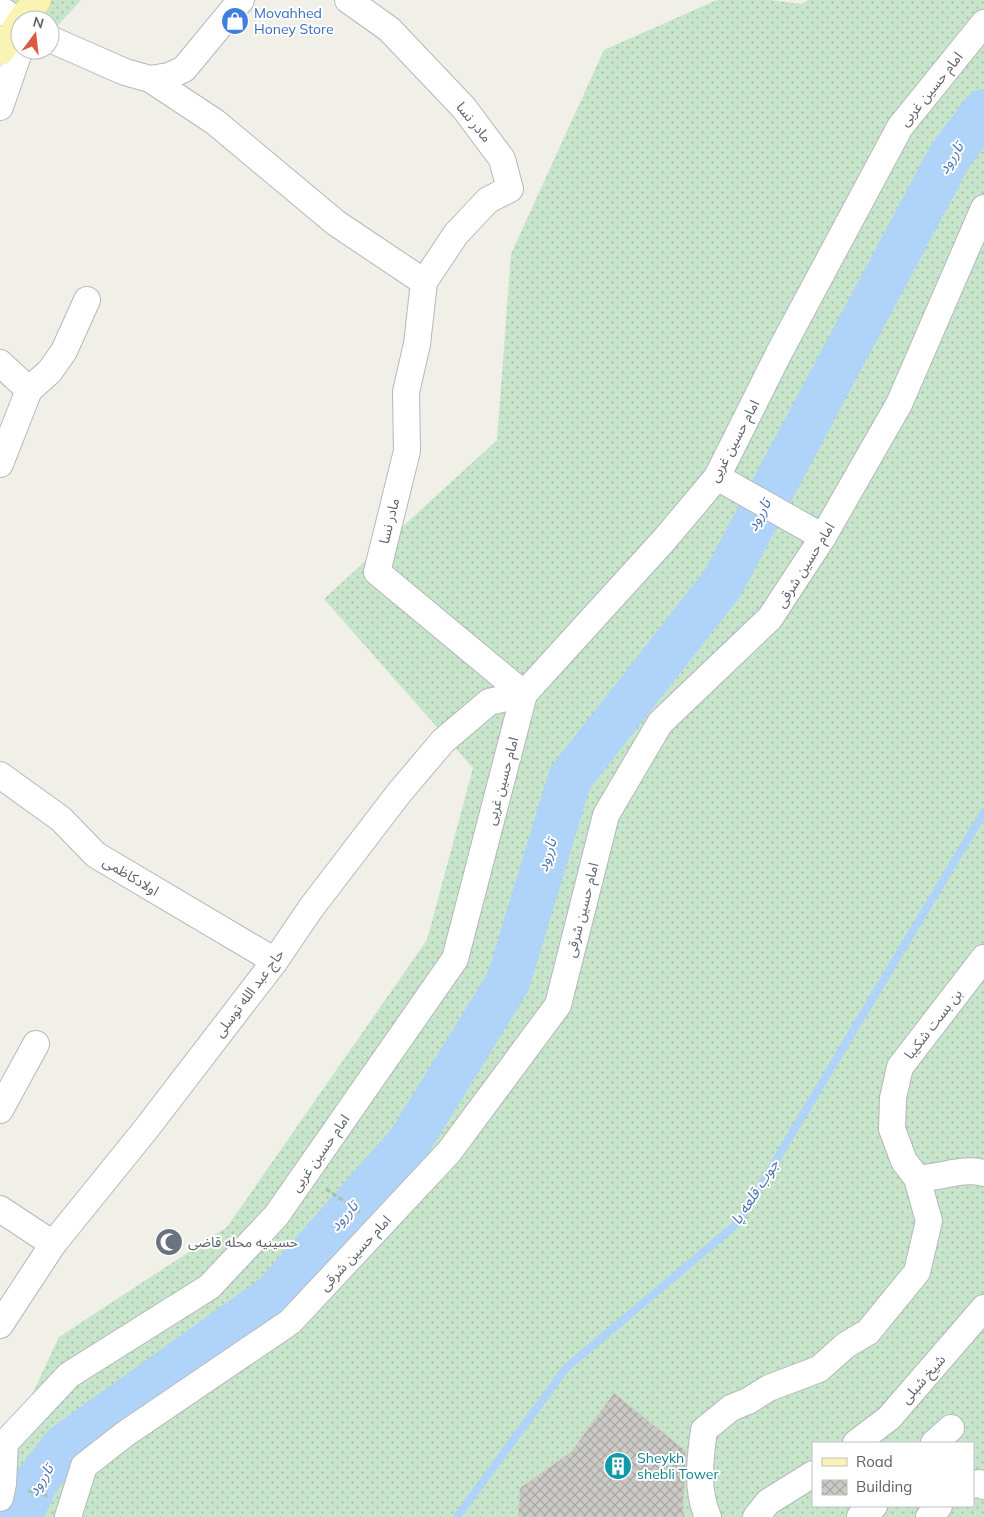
<svg xmlns="http://www.w3.org/2000/svg" width="984" height="1517" viewBox="0 0 984 1517" font-family="Mulish,'Noto Sans Arabic',sans-serif">
	<defs>
		<pattern id="grass-dots" width="8" height="8" patternUnits="userSpaceOnUse" patternTransform="scale(1.25)"><rect width="8" height="8" fill="#c7e5ca"/><path d="M2 2h.1M6 6h.1" fill="none" stroke="#a5bda8" stroke-width="1.8" stroke-linecap="round"/></pattern>
		<pattern id="building-cross-hatch" width="8" height="8" patternUnits="userSpaceOnUse" patternTransform="scale(1.25)"><rect width="8" height="8" fill="#cccac5"/><path d="M0 0l8 8M0 8l8-8" fill="none" stroke="#a9a7a4"/></pattern>
	</defs>
	<rect width="100%" height="100%" fill="#f0efe8"/>
	<g fill="url(#grass-dots)" fill-rule="evenodd">
		<polygon points="0,0 81,0 50,34 50,20 20,20 20,50 36,50 0,90"/>
		<path d="M717,0h53l32,4 6,-4h176v1517h-984v-54l59,-126 168,-110 200,-287 46,-172 -149,-169 173,-159 14,-186 93,-204zM813,1443h160v63h-160z"/>
	</g>
	<g fill="none" stroke-linecap="round" stroke-linejoin="round">
		<polyline stroke="#b0d4f9" stroke-width="8" points="457,1517 566,1368 739,1222 984,812"/>
		<polyline stroke="#b0d4f9" stroke-width="44" points="20,1517 36,1482 64,1446 275,1295 410,1141 508,982 570,778 722,584 950,156 984,111"/>
	</g>
	<polygon fill="url(#building-cross-hatch)" stroke="#d5d1c7" points="614,1393 686,1451 683,1510 685,1517 518,1517 520,1488 571,1452"/>
	<g fill="none" stroke-linecap="round" stroke-linejoin="round">
		<g stroke="#b5b7bb" stroke-width="28">
			<g id="minor">
				<polyline points="348,0 389,29 464,108 502,159 510,189 488,200 456,234 424,282 417,344 406,392 407,451 377,572 524,694"/>
				<polyline points="0,9 20,23"/>
				<polyline points="50,39 125,72 150,79 169,76 184,69 241,0"/>
				<polyline points="150,79 215,122 336,223 424,282"/>
				<polyline points="0,107 18,55 2,49"/>
				<polyline points="0,363 29,390 50,371 64,351 87,300"/>
				<polyline points="0,464 29,390"/>
				<polyline points="717,477 823,537"/>
				<polyline points="0,775 61,819 96,855 275,961"/>
				<polyline points="0,1110 36,1044"/>
				<path d="M917,1178c22,1 44,-11 67,-5"/>
				<polyline points="0,1209 53,1244"/>
				<polyline points="0,1325 53,1244 146,1129 275,961 311,908 399,793 443,741 489,702 524,694"/>
				<polyline points="856,1443 889,1418 984,1308"/>
				<polyline points="934,1443 951,1428"/>
				<polyline points="973,1485 979,1483 984,1486"/>
				<polyline points="0,1498 3,1484 5,1443 69,1375 209,1287 276,1216 455,959 524,694 665,539 717,477 779,353 900,127 984,23"/>
				<polyline points="68,1517 84,1466 125,1434 290,1322 449,1152 558,1005 606,815 660,723 770,618 823,537 899,404 984,208"/>
				<path d="M708,1517c-12,-27 -8,-58 -4,-87l27,-22 17,-7 21,-13 50,-19 27,-24 22,-13 49,-60 12,-51 -12,-43 -13,-17 -12,-32 1,-31 7,-31 84,-109"/>
				<polyline points="756,1517 768,1502 813,1474"/>
				<polyline points="860,1517 874,1506"/>
				<polyline points="929,1517 939,1506"/>
			</g>
		</g>
		<g stroke="#e8ce6a" stroke-width="29">
			<g id="major">
				<polyline points="22,20 37,0"/>
				<polyline points="0,51 20,23"/>
			</g>
		</g>
		<g stroke="#9fc3ad" stroke-width="3" stroke-dasharray="5 2.5" stroke-linecap="butt">
			<polyline points="326,1189 360,1212"/>
			<polyline points="28,1491 48,1496"/>
		</g>
		<use href="#minor" stroke="#fff" stroke-width="26"/>
		<use href="#major" stroke="#f9f3b4" stroke-width="28"/>
	</g>
	<defs>
		<g id="shop-disc" transform="scale(1.4375)"><circle r="9.5" fill="#3f7fe0" stroke="#fff"/><path d="M-5-2.5h2.3a2.7 3.5 0 0 1 5.4 0H5L5.5 6h-11ZM-1.5-2.5h3a1.5 2.3 0 0 0-3 0Z" fill="#fff"/></g>
		<g id="mosque-disc" transform="scale(1.4375)"><circle r="9.5" fill="#6b7280" stroke="#fff"/><path d="M3.5-4.9A6 6 0 1 0 3.5 4.9A5 5 0 1 1 3.5-4.9Z" fill="#fff"/></g>
		<g id="building-disc" transform="scale(1.4375)"><circle r="9.5" fill="#0f9aa8" stroke="#fff"/><path d="M-4-6H4V6H1V3H-1V6H-4ZM-2.5-4.3h1.7v1.8h-1.7ZM.8-4.3h1.7v1.8H.8ZM-2.5-1h1.7V.8h-1.7ZM.8-1h1.7V.8H.8Z" fill="#fff"/></g>
	</defs>
	<g fill-rule="evenodd">
		<use href="#shop-disc" x="235" y="21"/>
		<use href="#mosque-disc" x="169" y="1242"/>
		<use href="#building-disc" x="618" y="1466"/>
	</g>
	<g text-anchor="middle" stroke-width="4" stroke-linejoin="round" paint-order="stroke">
		<g font-size="14" fill="#366cbe" stroke="#fff" text-anchor="start">
			<text x="254" y="18">Movahhed<tspan x="254" dy="16">Honey Store</tspan></text>
		</g>
		<g font-size="14" fill="#5f6267" stroke="#fff">
			<text transform="translate(931 89) rotate(-51)" y="5">امام حسین غربی</text>
			<text transform="translate(474 122) rotate(51)" y="5">مادر نسا</text>
			<text transform="translate(734 441) rotate(-62)" y="5">امام حسین غربی</text>
			<text transform="translate(389 521) rotate(-76)" y="5">مادر نسا</text>
			<text transform="translate(805 565) rotate(-58)" y="5">امام حسین شرقی</text>
			<text transform="translate(502 781) rotate(-75)" y="5">امام حسین غربی</text>
			<text transform="translate(131 876) rotate(31)" y="5">اولادکاظمی</text>
			<text transform="translate(582 910) rotate(-76)" y="5">امام حسین شرقی</text>
			<text transform="translate(249 993) rotate(-53)" y="5">حاج عبد الله توسلی</text>
			<text transform="translate(933 1024) rotate(-52)" y="5">بن بست شکیبا</text>
			<text transform="translate(320 1153) rotate(-55)" y="5">امام حسین غربی</text>
			<text transform="translate(355 1253) rotate(-47)" y="5">امام حسین شرقی</text>
			<text transform="translate(923 1379) rotate(-49)" y="5">شیخ شبلی</text>
		</g>
		<g font-size="14" fill="#5b616d" stroke="#fff" text-anchor="start">
			<text x="188" y="1247">حسینیه محله قاضی</text>
		</g>
		<g font-size="14" fill="#0d838f" stroke="#fff" text-anchor="start">
			<text x="637" y="1463">Sheykh<tspan x="637" dy="16">shebli Tower</tspan></text>
		</g>
		<g font-size="15" font-style="italic" fill="#4c73ab" stroke="#fff">
			<text transform="translate(951 158) rotate(-58)" y="5">تاررود</text>
			<text transform="translate(759 515) rotate(-62)" y="5">تاررود</text>
			<text transform="translate(547 855) rotate(-73)" y="5">تاررود</text>
			<text transform="translate(755 1192) rotate(-57)" y="5">جوب قلعه پا</text>
			<text transform="translate(344 1216) rotate(-49)" y="5">تاررود</text>
			<text transform="translate(41 1480) rotate(-58)" y="5">تاررود</text>
		</g>
	</g>
	<rect x="812" y="1442" width="162" height="65" fill="#ffffff" stroke="#bfc0c2"/>
	<rect x="822" y="1458" width="25" height="8" fill="#f9f3b4" stroke="#bfc0c2"/>
	<text x="856" y="1467" font-size="15" fill="#5f6267">Road</text>
	<rect x="822" y="1480" width="25" height="15" fill="url(#building-cross-hatch)" stroke="#bfc0c2"/>
	<text x="856" y="1492" font-size="15" fill="#5f6267">Building</text>
	<g transform="translate(35 35) rotate(15)"><circle r="24" fill="#ffffff" stroke="#bfc0c2"/>
	<path d="M0-4L9 19L0 12L-9 19Z" fill="#dd5942"/>
	<text y="-8" font-size="14" font-weight="bold" text-anchor="middle" fill="#5f6267">N</text>
	</g>
</svg>
